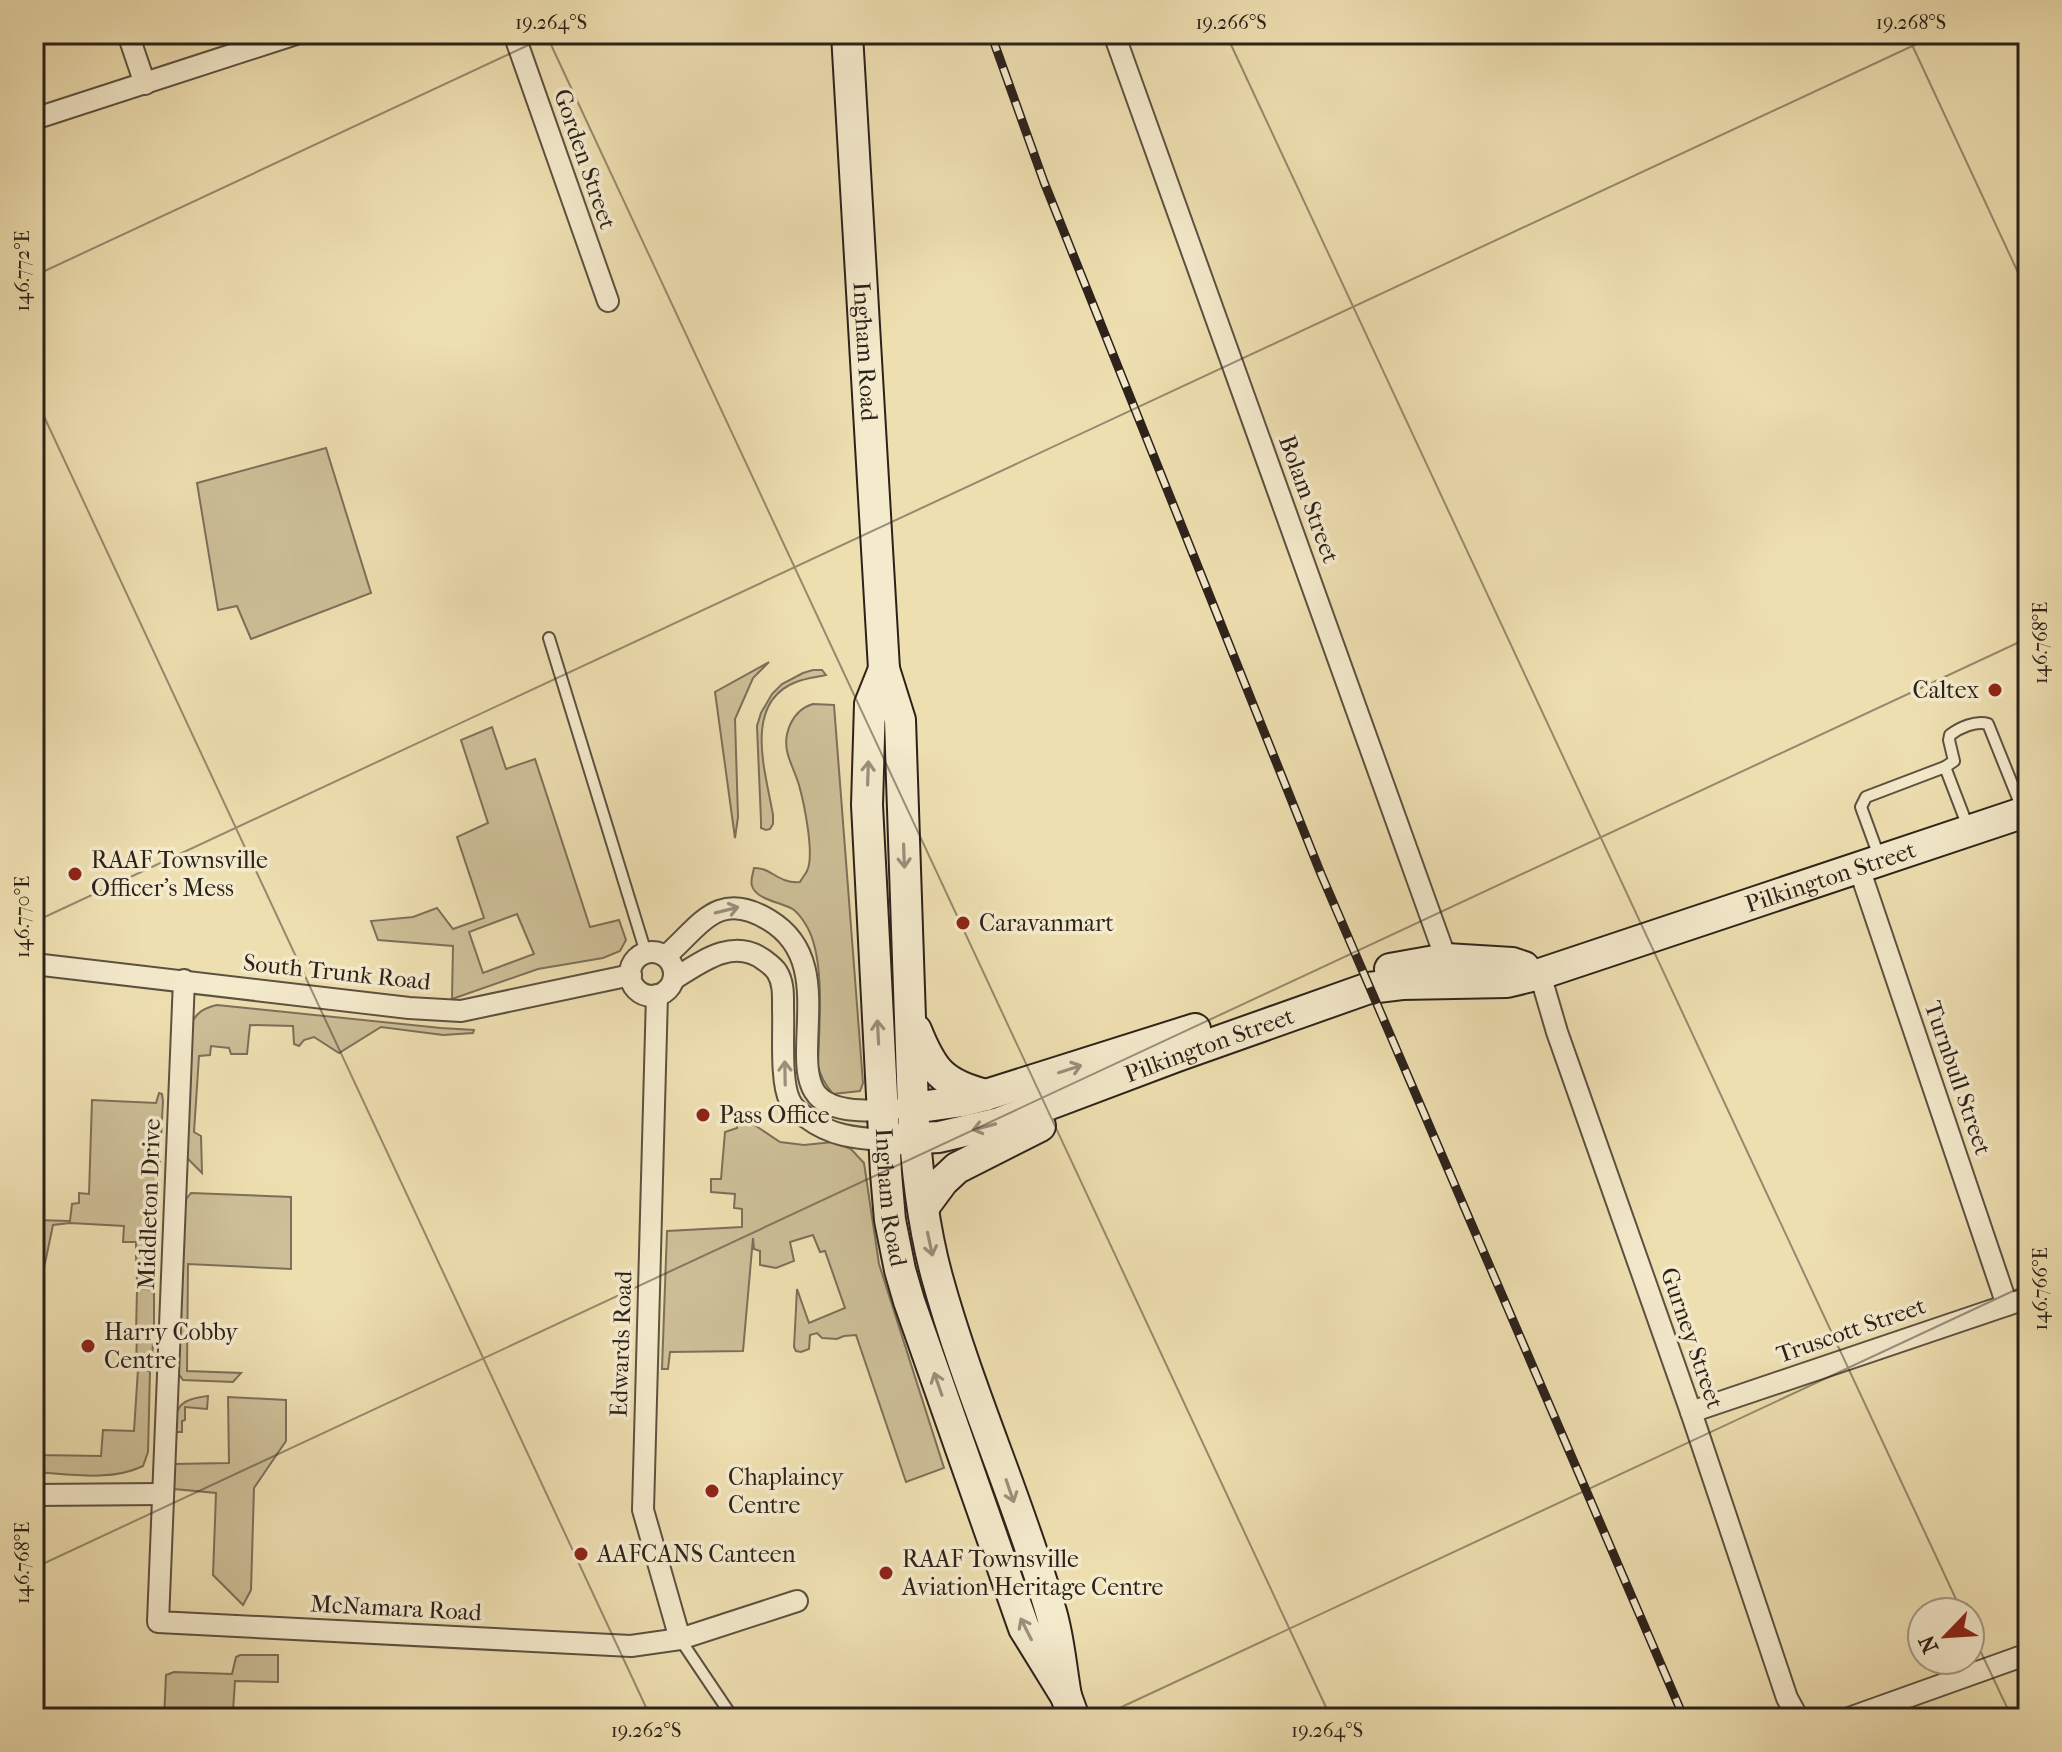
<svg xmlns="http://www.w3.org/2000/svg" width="2062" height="1752" viewBox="0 0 2062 1752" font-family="'IM FELL French Canon',serif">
	<rect width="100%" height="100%" fill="#eedfb1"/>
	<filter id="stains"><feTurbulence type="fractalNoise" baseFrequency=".0025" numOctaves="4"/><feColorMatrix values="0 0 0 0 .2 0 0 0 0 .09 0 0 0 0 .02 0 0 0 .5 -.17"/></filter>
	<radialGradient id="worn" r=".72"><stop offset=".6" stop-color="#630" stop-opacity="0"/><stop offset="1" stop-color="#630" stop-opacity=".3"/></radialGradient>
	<g fill="#cdbf98" stroke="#7c705a" stroke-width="2" fill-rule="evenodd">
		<polygon points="326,448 371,593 251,639 237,606 218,610 197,483"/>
		<polygon points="769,662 753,678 735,719 738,817 735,838 715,692"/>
		<path d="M813,670h9l4,5c-9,2 -21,3 -30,7 -54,21 -30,91 -23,133v9l-3,5 -4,1 -5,-2v-7l-4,-95 4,-13 11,-19 10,-10 21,-11z"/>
		<path d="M813,704l21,1 29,378 -3,8 -27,3c-8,-9 -12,-16 -15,-28 1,-39 8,-109 -12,-141 -3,-5 -7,-11 -12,-15 -11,-8 -37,-9 -42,-24 -2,-6 1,-12 2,-18 17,-1 24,16 46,14 2,-4 5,-7 7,-11 8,-16 -3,-68 -8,-86 -3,-10 -8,-20 -11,-30 -6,-20 4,-45 25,-51z"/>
		<path d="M492,727l14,42 29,-10 55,168 29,-7 7,20 -6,11 -17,7 -65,11 -86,30 1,-53 -75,-6 -7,-19 42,-4 24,-9 16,21 31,-11 -27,-81 31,-14 -27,-83zM517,914l17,40 -51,19 -14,-41z"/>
		<path d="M217,1005l224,23 33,2 -1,3 -30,2 -62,-8 -42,26 -25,-16 -10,3 -5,6 -5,-2 -1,-18 -43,-1 -3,29h-16l-2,-6 -18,-2 -1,9 -11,1 -5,76 7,4 1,37 -15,-15 -3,-9 7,-125c6,-12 13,-16 26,-19z"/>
		<polygon points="159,1093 162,1094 163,1101 155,1249 136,1249 136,1242 123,1242 124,1226 70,1223 53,1225 44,1268 40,1266 36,1220 70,1221 72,1204 79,1203 79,1193 89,1194 92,1100 156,1103"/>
		<polygon points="741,1116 780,1142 804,1145 833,1142 851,1149 864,1163 879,1264 944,1468 906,1482 856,1335 844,1336 837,1339 822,1338 817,1333 810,1335 809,1349 801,1352 796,1351 794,1347 797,1289 809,1323 845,1308 825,1251 820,1252 813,1235 790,1242 794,1261 776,1268 760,1265 760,1251 754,1249 753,1238 743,1351 670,1352 668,1369 662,1369 667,1231 742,1227 742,1209 734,1208 735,1194 711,1192 711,1179 721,1179 725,1132 737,1128 736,1119"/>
		<polygon points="191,1193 291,1197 291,1269 188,1264 187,1371 241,1373 233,1382 183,1380 176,1370 183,1203"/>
		<polygon points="136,1256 156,1257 155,1281 137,1281"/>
		<polygon points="137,1288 154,1290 154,1331 150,1334 136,1334"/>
		<polygon points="137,1338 151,1338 153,1342 152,1360 136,1361"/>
		<path d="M138,1369l12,2 -2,81 -5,14c-33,16 -74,8 -109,6v-44h8l-2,27 61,1 2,-26 31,1z"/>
		<path d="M208,1396l-1,13 -22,-2v13l-3,1v11h-8c1,-27 7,-33 34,-36z"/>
		<polygon points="228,1397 286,1400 286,1441 254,1488 251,1590 243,1605 213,1575 216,1493 174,1489 173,1464 229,1463"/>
		<polygon points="240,1655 278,1655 278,1682 235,1681 233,1711 184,1709 183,1718 164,1718 166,1675 174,1672 232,1674 236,1657"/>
	</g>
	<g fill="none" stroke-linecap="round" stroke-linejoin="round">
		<g stroke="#5c5140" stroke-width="14">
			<g id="lane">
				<polyline points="549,638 646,953"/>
				<path d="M1945,767l9,-6 -5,-21 1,-5c9,-7 26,-15 38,-11l35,87"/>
				<polyline points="1880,859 1861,807 1866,797 1945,767 1968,827"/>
				<polyline points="680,1639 733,1718"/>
			</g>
		</g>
		<g stroke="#5c5140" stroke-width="24">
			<g id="street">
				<polyline points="128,34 145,84"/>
				<polyline points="514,34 608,301"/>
				<polyline points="1114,34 1446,959 1446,968"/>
				<polyline points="34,119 296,34"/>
				<polyline points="1859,868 2007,1305"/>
				<circle cx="652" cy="974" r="22"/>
				<path d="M666,956c35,-31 52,-67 103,-36 50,30 38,85 38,134 0,14 1,30 10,41 17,19 54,16 77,14"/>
				<polyline points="34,964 409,1008 461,1011 631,975"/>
				<polyline points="1540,974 1557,1032 1691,1412 1787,1698 1798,1718"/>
				<path d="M674,979c27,-17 59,-42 90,-19 4,3 10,7 13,12 7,11 6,25 6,37 1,22 -3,73 7,92 3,7 11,13 17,17 24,18 48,20 76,22"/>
				<polyline points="184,980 158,1622 631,1646 680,1639 797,1601"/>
				<polyline points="657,995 643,1510 680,1639"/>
				<polyline points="1691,1412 2028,1298"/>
				<polyline points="34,1495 163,1494"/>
				<polyline points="1849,1718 2028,1654"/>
			</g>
		</g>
		<g stroke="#2c221b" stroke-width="34">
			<g id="secondary">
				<path id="s1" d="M847,34l37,635 16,51 13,388c3,57 9,114 24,169 31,113 81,222 114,335 8,27 10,56 15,84"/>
				<path id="s2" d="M884,669l-14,35 -3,101 19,368 4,47 10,50 9,31 115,327 42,68 8,22"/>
				<polyline points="1390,969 1446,959 1512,963 1524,967"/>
				<path d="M916,1030c16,40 26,54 70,65"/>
				<polyline points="913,1108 963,1101 986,1095 1195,1029"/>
				<path id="s3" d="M883,1140l56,-3 60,-14 178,-67 192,-68 33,-4 105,-2 33,-8 488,-163"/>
				<polyline points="923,1208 943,1181 957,1168 1040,1126"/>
			</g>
		</g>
		<use href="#lane" stroke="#f4eacc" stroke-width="10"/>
		<use href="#street" stroke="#f4eacc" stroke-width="20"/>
		<use href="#secondary" stroke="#f4eacc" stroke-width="30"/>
		<g stroke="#2c221b" stroke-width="9">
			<polyline id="rail" points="991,34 1044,182 1321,874 1684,1718"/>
		</g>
		<use href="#rail" stroke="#f4eacc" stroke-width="6" stroke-dasharray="18" stroke-linecap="butt"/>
	</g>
	<defs><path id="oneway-shaft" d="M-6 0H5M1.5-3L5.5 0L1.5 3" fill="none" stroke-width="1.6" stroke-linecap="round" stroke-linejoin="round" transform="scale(2)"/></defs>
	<g stroke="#9a907c">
		<use href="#oneway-shaft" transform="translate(868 773) rotate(-88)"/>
		<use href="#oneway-shaft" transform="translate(904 856) rotate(88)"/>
		<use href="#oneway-shaft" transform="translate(727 910) rotate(-14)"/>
		<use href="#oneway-shaft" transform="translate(878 1032) rotate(-93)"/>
		<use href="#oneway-shaft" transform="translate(1070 1069) rotate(-18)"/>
		<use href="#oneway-shaft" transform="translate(785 1073) rotate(-91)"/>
		<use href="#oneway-shaft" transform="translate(984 1127) rotate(165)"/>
		<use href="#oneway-shaft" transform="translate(930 1244) rotate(78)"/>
		<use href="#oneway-shaft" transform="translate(938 1384) rotate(-109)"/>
		<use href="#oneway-shaft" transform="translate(1010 1491) rotate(71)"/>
		<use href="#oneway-shaft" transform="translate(1026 1629) rotate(-117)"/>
	</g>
	<path fill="none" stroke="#2c221b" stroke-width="2" stroke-opacity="0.45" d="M546,34l785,1684M1226,34l736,1578M1907,34l121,260M34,276l518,-242M34,395l617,1323M34,922l1904,-888M34,1568l1994,-930M1970,1629l42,89M1098,1718l930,-434"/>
	<g fill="#8f2418" stroke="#f4eacc" stroke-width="3">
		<circle cx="1995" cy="690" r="8"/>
		<circle cx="75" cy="874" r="8"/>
		<circle cx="963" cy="923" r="8"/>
		<circle cx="703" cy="1115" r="8"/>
		<circle cx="88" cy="1346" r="8"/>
		<circle cx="712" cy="1491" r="8"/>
		<circle cx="581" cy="1554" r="8"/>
		<circle cx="886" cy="1573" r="8"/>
	</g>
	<g text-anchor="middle" stroke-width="7" stroke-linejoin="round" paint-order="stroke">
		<g font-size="24" fill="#2c221b" stroke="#f4eacc">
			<text transform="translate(585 159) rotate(71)" y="8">Gorden Street</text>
			<text dy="8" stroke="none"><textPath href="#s1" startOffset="318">Ingham Road</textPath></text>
			<text transform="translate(1309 499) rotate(70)" y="8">Bolam Street</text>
			<text dy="8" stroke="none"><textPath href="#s3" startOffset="990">Pilkington Street</textPath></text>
			<text transform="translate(337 972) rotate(6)" y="8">South Trunk Road</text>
			<text dy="8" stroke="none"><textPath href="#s3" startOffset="342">Pilkington Street</textPath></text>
			<text transform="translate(1958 1078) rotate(71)" y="8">Turnbull Street</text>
			<text dy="8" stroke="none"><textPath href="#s2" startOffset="532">Ingham Road</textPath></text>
			<text transform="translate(149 1204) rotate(-88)" y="8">Middleton Drive</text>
			<text transform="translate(1851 1330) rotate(-19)" y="8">Truscott Street</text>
			<text transform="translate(1692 1338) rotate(71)" y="8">Gurney Street</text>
			<text transform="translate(621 1344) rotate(-88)" y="8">Edwards Road</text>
			<text transform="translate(396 1608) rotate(3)" y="8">McNamara Road</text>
		</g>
		<g font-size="24" fill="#2c221b" stroke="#f4eacc" text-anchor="start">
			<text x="1979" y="698" text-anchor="end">Caltex</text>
			<text x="91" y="868">RAAF Townsville<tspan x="91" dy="28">Officer's Mess</tspan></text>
			<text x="979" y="931">Caravanmart</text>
			<text x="719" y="1123">Pass Office</text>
			<text x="104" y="1340">Harry Cobby<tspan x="104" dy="28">Centre</tspan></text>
			<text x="728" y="1485">Chaplaincy<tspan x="728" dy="28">Centre</tspan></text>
			<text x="597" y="1562">AAFCANS Canteen</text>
			<text x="902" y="1567">RAAF Townsville<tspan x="902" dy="28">Aviation Heritage Centre</tspan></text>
		</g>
	</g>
	<rect width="2062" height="1752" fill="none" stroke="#eedfb1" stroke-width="88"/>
	<g transform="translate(1946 1636) rotate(245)"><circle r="38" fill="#f4eacc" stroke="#a49a85" stroke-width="2"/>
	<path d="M0-6L14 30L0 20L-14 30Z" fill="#8f2418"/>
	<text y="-12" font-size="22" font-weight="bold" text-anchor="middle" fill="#2c221b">N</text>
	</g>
	<rect x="44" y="44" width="1974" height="1664" fill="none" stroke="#2c221b" stroke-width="3"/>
	<g font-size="20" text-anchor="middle" fill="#2c221b">
		<text x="551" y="29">19.264°S</text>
		<text x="1231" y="29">19.266°S</text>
		<text x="1911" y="29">19.268°S</text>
		<text transform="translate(22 271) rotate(-90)" y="7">146.772°E</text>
		<text transform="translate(2040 643) rotate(-90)" y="7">146.768°E</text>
		<text transform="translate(22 917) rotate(-90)" y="7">146.770°E</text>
		<text transform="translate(2040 1289) rotate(-90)" y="7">146.766°E</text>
		<text transform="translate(22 1563) rotate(-90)" y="7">146.768°E</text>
		<text x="646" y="1737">19.262°S</text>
		<text x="1327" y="1737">19.264°S</text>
	</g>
	<rect width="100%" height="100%" filter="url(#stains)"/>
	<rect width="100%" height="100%" fill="url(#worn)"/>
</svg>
